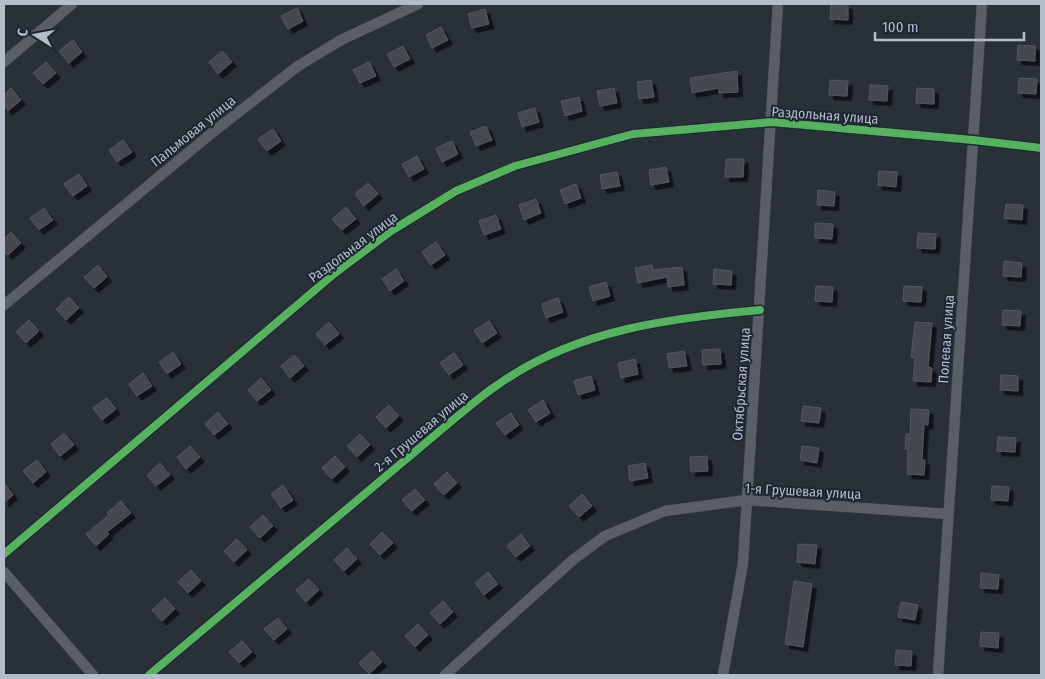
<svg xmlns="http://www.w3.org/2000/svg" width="1045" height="679" viewBox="0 0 1045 679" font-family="'Fira Sans Condensed',sans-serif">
	<defs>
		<filter id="shadow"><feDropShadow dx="4.5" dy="4.5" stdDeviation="0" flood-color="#0009"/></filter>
	</defs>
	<rect width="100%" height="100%" fill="#2a3038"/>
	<g fill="#444950" stroke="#52575f" filter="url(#shadow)">
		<polygon points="831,4 848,5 848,20 830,19"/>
		<polygon points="297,8 303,21 288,29 281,16"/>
		<polygon points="485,9 489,24 472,28 468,14"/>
		<polygon points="441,27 448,40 432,48 426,35"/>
		<polygon points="73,40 82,52 69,63 59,51"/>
		<polygon points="1018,45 1035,46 1035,61 1017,60"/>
		<polygon points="403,46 410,59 394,67 387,54"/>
		<polygon points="222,51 232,62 218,74 209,62"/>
		<polygon points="46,62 56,73 43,84 33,73"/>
		<polygon points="369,62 376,76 360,83 353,70"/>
		<polygon points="737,71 738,92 719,93 719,88 692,93 690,78"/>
		<polygon points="1019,78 1037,79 1036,94 1018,93"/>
		<polygon points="651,80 654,97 639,99 637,82"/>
		<polygon points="830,80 848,81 847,96 829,95"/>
		<polygon points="870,85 888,86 887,101 869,100"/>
		<polygon points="11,88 21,100 8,111 4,106 4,95"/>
		<polygon points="614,88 617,103 600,106 597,91"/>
		<polygon points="917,88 934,89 934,104 916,103"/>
		<polygon points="579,97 582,111 565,116 561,101"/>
		<polygon points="535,108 539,122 522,127 518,113"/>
		<polygon points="486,126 492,140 476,146 470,132"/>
		<polygon points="273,129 281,141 267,151 258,139"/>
		<polygon points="123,140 132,152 117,162 109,150"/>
		<polygon points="452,141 458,154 442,162 436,148"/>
		<polygon points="417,156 424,169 409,177 402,164"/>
		<polygon points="726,159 744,159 743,177 725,177"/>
		<polygon points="666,167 669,182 651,185 649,170"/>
		<polygon points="879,171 897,172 896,187 878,185"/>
		<polygon points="617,172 620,186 602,189 600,175"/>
		<polygon points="79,174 87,186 73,196 64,184"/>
		<polygon points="368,183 378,194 364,206 355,194"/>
		<polygon points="576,184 581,198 565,204 560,190"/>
		<polygon points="818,190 835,192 834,206 817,205"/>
		<polygon points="536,199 541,213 524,220 519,205"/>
		<polygon points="1006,204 1023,205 1022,220 1004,218"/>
		<polygon points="346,207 356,219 342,230 332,219"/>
		<polygon points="44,208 53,220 39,230 30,218"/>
		<polygon points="496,215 501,229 484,235 479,221"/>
		<polygon points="815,223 833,224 832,239 815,238"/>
		<polygon points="11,232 21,243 8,255 4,251 4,239"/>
		<polygon points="918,233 936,234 935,249 917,248"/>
		<polygon points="436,242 445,255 431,265 422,252"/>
		<polygon points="1004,261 1022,263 1021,277 1003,276"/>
		<polygon points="98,265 107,277 94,288 84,277"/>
		<polygon points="652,265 653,270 682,267 684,285 668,287 667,277 638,283 635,268"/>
		<polygon points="396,269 404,281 390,291 382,279"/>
		<polygon points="714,269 732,271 731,285 713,284"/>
		<polygon points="606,282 610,296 593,301 589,287"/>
		<polygon points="816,286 833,287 832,302 815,301"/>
		<polygon points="904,286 922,287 921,302 903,301"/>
		<polygon points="69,297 79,308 66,320 56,309"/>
		<polygon points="558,298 563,312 546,318 542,304"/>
		<polygon points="1003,310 1021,311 1020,326 1002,325"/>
		<polygon points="29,320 39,331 26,343 16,332"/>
		<polygon points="489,321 497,333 482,343 474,330"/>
		<polygon points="329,322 339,334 325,345 316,334"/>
		<polygon points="915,322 932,323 928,367 932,368 931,382 913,381 915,358 911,357"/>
		<polygon points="720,349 721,364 703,365 702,350"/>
		<polygon points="684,351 687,366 669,368 667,354"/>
		<polygon points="173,352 181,364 167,374 159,362"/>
		<polygon points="454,353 463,365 449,375 440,363"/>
		<polygon points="294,355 304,366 290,378 281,366"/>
		<polygon points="635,359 638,374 621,378 618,363"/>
		<polygon points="143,373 152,386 137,396 129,384"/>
		<polygon points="1001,375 1018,376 1018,391 1000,390"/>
		<polygon points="591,376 595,390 578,395 574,381"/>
		<polygon points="261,378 271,390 257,401 248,390"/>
		<polygon points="107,398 116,409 102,420 93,408"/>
		<polygon points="543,400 550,413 536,422 528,410"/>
		<polygon points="389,405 399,416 386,428 376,417"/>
		<polygon points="803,406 821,408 819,423 801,421"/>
		<polygon points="911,409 929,410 928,425 924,424 922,460 925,460 924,475 907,474 908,449 905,449 906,434 910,434"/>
		<polygon points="218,412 228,424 214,435 205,424"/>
		<polygon points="511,413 519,425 505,435 496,423"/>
		<polygon points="64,433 74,445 60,456 51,444"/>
		<polygon points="360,434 370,445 357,457 347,446"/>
		<polygon points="998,437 1016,438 1015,452 997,451"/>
		<polygon points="190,446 200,457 186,469 177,457"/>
		<polygon points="802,446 819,448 817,463 800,460"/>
		<polygon points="335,456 345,467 332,479 322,468"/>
		<polygon points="707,456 708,471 691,472 690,457"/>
		<polygon points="37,460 46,472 33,483 23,471"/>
		<polygon points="160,463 170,475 156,486 147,475"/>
		<polygon points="645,463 648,478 630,481 628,466"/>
		<polygon points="447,472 457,483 444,495 434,484"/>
		<polygon points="4,483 13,495 4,503"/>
		<polygon points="283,485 293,500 281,508 271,494"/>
		<polygon points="992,486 1009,487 1008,501 991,500"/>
		<polygon points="415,489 425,500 412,511 402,500"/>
		<polygon points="582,494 592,506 579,517 569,506"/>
		<polygon points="121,501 131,513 107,532 109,534 96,546 86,534 109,515 107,513"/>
		<polygon points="263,515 273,526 260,538 250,527"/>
		<polygon points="382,532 393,543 380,555 370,544"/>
		<polygon points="521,534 530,546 516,557 507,546"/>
		<polygon points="237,539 247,550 234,562 224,551"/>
		<polygon points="798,544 817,545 815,564 797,562"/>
		<polygon points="347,548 357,559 344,571 334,560"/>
		<polygon points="191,570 201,581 188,593 178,582"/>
		<polygon points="488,572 498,584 484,595 475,583"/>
		<polygon points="981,573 999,575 998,589 980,588"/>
		<polygon points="309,579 319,590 306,602 296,590"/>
		<polygon points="794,581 812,584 803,647 785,644"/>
		<polygon points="165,598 175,609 162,621 152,610"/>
		<polygon points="443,601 453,612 440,624 430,613"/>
		<polygon points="901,602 918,605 915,620 898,617"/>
		<polygon points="278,618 287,629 274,640 264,629"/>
		<polygon points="418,624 428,635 415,647 405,636"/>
		<polygon points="981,632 999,633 998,648 980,646"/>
		<polygon points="242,641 252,652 239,663 229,652"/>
		<polygon points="896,650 912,651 911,666 895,665"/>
		<polygon points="372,651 382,662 369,674 359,663"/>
	</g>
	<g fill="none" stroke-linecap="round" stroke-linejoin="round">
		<g stroke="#484c53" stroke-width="11">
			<g id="minor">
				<polyline points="4,62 72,4"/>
				<polyline points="4,305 213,132 298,66 341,40 418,4"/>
				<polyline points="4,554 335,273 391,231 456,191 515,166 633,134 772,122 973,140 1041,148"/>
				<polyline points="4,572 93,675"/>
				<path d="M149,675l305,-256c15,-12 29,-25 45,-35 76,-54 171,-66 261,-74"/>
				<polyline points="445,675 574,559 605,536 665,511 747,500 948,514"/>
				<polyline points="723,675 743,563 778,4"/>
				<polyline points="938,675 982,4"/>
			</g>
		</g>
		<use href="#minor" stroke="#5a5e66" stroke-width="10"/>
		<g stroke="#1d2633" stroke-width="11">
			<g id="cycleway">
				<polyline points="4,554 335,273 391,231 456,191 515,166 633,134 772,122 973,140 1041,148"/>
				<path d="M149,675l305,-256c15,-12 29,-25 45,-35 76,-54 171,-66 261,-74"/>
			</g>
		</g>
		<use href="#cycleway" stroke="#56b35d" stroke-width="8"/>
	</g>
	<g text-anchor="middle" stroke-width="4" stroke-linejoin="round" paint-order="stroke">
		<g font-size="14" fill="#b4bcc9" stroke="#1d2633">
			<text transform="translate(825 115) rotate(4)" y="5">Раздольная улица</text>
			<text transform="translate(193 131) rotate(-39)" y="5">Пальмовая улица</text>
			<text transform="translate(353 247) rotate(-37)" y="5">Раздольная улица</text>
			<text transform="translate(946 339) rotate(-86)" y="5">Полевая улица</text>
			<text transform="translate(741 384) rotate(-86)" y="5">Октябрьская улица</text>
			<text transform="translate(421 431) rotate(-40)" y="5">2-я Грушевая улица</text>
			<text transform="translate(803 491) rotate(3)" y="5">1-я Грушевая улица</text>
		</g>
	</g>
	<rect width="1045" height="679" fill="none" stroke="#b4bcc9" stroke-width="10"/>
	<g transform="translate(35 35) rotate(281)" stroke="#1d2633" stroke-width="4" paint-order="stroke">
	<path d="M0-4L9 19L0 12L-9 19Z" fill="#b4bcc9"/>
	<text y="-8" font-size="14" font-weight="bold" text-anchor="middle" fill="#b4bcc9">С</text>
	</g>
	<path d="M875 32v8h149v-8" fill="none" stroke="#b4bcc9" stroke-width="2.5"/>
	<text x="882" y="32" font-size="15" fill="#b4bcc9" stroke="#1d2633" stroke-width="4" paint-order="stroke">100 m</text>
</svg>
